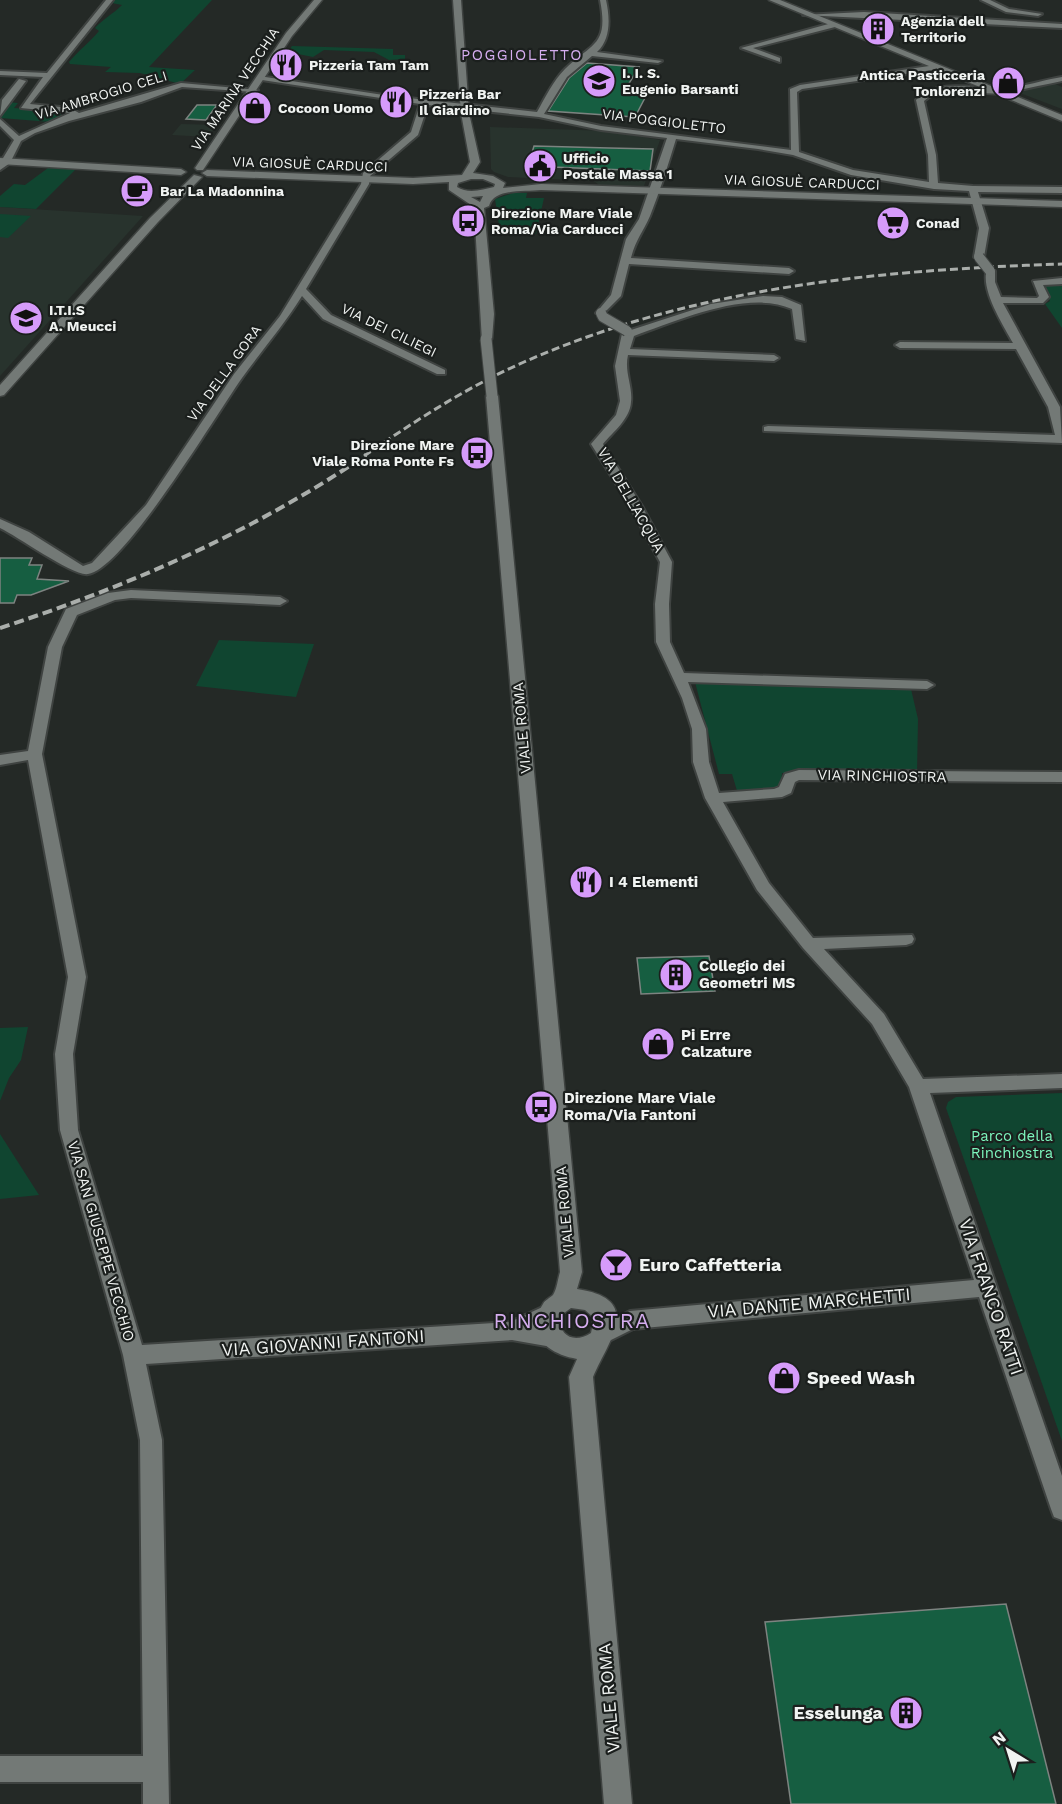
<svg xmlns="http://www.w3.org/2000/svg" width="1062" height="1804" viewBox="0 0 1062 1804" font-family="'Work Sans',sans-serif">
	<rect width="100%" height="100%" fill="#242926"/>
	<g fill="#28332d">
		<polygon points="1048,81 1062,87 1062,109 1012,90"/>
		<polygon points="181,124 217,125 208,137 172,135"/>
		<polygon points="490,127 608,131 660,140 644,186 599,185 594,181 508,177 494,172 491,169"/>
		<polygon points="0,207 143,216 0,376"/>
	</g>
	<g fill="#104530">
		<path d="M115,0h97l-63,67 46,3 -15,14 -40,-11 -35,-1 6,-5 -41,-3 -1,-2c10,-12 21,-20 30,-31l-4,-3c8,-9 18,-14 27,-23l-10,-2z"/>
		<polygon points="292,46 393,49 393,55 405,55 405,59 389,60 374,52 324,50 313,57 288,52"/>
		<polygon points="6,102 18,103 14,108 62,111 59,119 51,122 0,118"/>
		<polygon points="48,168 76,169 36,209 0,207 0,196 14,184 25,185"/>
		<polygon points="513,193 527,193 526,198 544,198 536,234 500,232 495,199"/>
		<polygon points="0,214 31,216 8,238 0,237"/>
		<polygon points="1062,283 1062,328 1045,304 1050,301 1041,285"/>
		<polygon points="219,640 314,644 296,697 196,686"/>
		<polygon points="695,682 911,689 918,719 917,774 782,773 781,789 738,794 732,774 719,774"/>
		<polygon points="28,1027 21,1060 9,1078 0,1101 0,1028"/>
		<polygon points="1062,1093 1062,1441 946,1108 948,1102 956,1097"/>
		<polygon points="0,1133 0,1134 39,1195 0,1199"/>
	</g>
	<g fill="#165e41" stroke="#7d8380" stroke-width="1.5">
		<polygon points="587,63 639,67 625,90 648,92 635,117 548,111 569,78"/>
		<polygon points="197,105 217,105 206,120 186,119"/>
		<polygon points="534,146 609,148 653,149 650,171 528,166"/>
		<polygon points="0,558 32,558 29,565 42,565 37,579 69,581 31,595 17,595 14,603 0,603"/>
		<polygon points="709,956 715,991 641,994 637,958"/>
		<polygon points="1006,1604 1056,1804 791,1804 765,1622"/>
	</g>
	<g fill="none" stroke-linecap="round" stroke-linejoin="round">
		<g stroke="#3f4341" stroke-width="4">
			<g id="street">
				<polygon points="106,0 113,0 30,104 70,108 79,113 181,83 258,90 254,92 182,87 141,102 69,121 35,133 21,141 10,163 0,170 0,163 14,140 0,126 0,119 19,136 70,113 21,108 43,77 0,75 0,71 47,73"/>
				<path d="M600,0h6c4,18 5,39 -9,52l65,9 -4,2 -66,-7 -25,21 -23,37 57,12 190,24 -1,-61 10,-4 136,-20 3,4 -137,20 -5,3 2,60 54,18 76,12 -1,-27 -12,-55c19,-21 56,-12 81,-11 20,0 45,-9 65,-12v4c-20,4 -40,9 -60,12 -24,3 -58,-10 -78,8l12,54 2,28 35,3 89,1v6l-84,-1 11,36 -5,29 -5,3 -5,-3 5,-29 -10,-37 -35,-2 -83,-14 -58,-20 -35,-6 -82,-10c-8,26 -16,52 -26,77 -7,16 -15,25 -19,42l158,10 5,3 -5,3 -160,-10 -8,32 -20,20 -5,-3 15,-18 15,-56 13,-20 28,-81 -66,-8 -62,-13 -111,-12 -10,30 -48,41 -1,8 -63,105 25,26 114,55v4h-8l-114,-55 -21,-23c-18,29 -40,54 -60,82 -25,35 -118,191 -154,196 -14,3 -71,-38 -88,-46v-9l29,13 54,34 9,-3 54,-58 88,-131 46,-58 81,-132 2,-11 48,-41 9,-28 -158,-24 -3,-4 131,20 147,16c8,-14 16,-31 28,-43 27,-26 44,-23 35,-69z"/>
				<polygon points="981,0 990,0 1009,9 1042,14 1038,16 1006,12"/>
				<polygon points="864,12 1062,24 1062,28 803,15"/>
				<polygon points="832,23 835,27 753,48 780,58 780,62 741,48"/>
				<polygon points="19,79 26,81 0,116 2,100"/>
				<path d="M987,269l8,2v11l6,15 36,1 2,-2 -6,-15 29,-3v6l-19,1 6,12 -6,6h-40l57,104 2,36 -298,-12v-4l4,-1 287,9 -7,-28 -32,-58 -116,-1 -5,-3 5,-3 113,1c-10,-18 -33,-54 -26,-74z"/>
				<path d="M763,296l19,1 19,8 4,36 -9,-2 -4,-30c-44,-20 -115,12 -158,27l-4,13 144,6 5,3 -5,3 -146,-6c-4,17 5,31 3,47 -1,17 -18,30 -28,42l39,62 30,56 -3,42 1,38 14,31 243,8 7,4 -7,4 -239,-7 18,47 3,33 10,31 55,-4 5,-2 6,-13 14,-4 263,2v10l-263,-2 -4,2 -4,11 -9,4 -59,5 46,81 44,55 99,-3 2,4 -2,4 -6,2 -82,4 60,65 39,65 139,-5v14l-132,5 132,383v44l-8,-3 -3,-8 -72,-212 -346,32 -30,15 -7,-2 -4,-7 4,-7 34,-17 344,-31 -65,-193 -37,-63 -69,-76 -46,-58 -52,-92 -12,-36 -1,-33 -10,-31 -26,-56 -1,-38 5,-42 -30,-56 -39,-62 25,-29 4,-14 -5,-35 8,-37 8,1 80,-26z"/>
				<polygon points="131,590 280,597 287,601 280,605 131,598 115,600 77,615 62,647 42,754 86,977 73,1054 78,1130 142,1345 510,1322 549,1304 556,1307 559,1313 556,1319 541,1327 559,1331 563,1338 559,1345 552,1347 512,1340 146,1364 162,1440 169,1804 143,1804 143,1782 0,1782 0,1756 143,1756 140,1440 123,1355 60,1130 55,1054 68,977 28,760 0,765 0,755 28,751 48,647 66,609 108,593"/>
			</g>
		</g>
		<g stroke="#3f4341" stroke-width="3">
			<g id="secondary">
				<polygon points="314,0 322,0 292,36 203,170 197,170 195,168 286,33"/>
				<path d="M453,0h8l8,113 11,49 -7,11 20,3 12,7 -2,5 38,-4 521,17v6l-521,-17c-17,2 -47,-2 -52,16l-5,2 10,106 -2,25 -10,2 -8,-134 -25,-17v-8l-36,2 -206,-8 -5,-3 5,-3 206,8 49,-3 8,-13 -9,-49zM471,179h12l12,5 -1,3c-12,3 -26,7 -37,0l1,-4zM483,196l-3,6 -9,-5z"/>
				<polygon points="769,0 780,0 1062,115 1062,121"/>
				<polygon points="0,158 181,169 186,172 181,175 0,164"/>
				<polygon points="194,175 202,177 158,222 4,395 0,396 0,385 150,218"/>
				<path d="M492,392l6,4 84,876 -5,17c68,10 31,52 16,88l39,427h-28l-35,-427 8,-18c-29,-5 -53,-24 -34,-55 2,-4 7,-6 10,-9 4,-6 5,-17 7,-23l-74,-876zM571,1308l14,2 9,8 -3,15c-17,11 -33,3 -31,-17z"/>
			</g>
		</g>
		<use href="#street" fill="#737976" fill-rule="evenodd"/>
		<use href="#secondary" fill="#737976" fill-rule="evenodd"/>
		<path stroke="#aaaeab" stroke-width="3" stroke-dasharray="8 4" stroke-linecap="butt" d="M364,456c51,-35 103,-69 160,-94 170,-75 354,-92 538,-98"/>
		<path stroke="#aaaeab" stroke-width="4" stroke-dasharray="10 5" stroke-linecap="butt" d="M0,628c129,-42 253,-96 366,-173"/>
		<g stroke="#3f4341" stroke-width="12" stroke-linecap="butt">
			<g id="street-bridge">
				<polyline points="979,257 990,271"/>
				<polyline points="601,313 603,317 627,331"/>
			</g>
		</g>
		<g stroke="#3f4341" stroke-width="13" stroke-linecap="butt">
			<polyline id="secondary-bridge" points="486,339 492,396"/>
		</g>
		<use href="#street-bridge" stroke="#737976" stroke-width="10"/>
		<use href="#secondary-bridge" stroke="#737976" stroke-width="11"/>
	</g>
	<defs>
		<g id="building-disc" transform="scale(1.725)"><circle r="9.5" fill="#d69bfa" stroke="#1b1f1d"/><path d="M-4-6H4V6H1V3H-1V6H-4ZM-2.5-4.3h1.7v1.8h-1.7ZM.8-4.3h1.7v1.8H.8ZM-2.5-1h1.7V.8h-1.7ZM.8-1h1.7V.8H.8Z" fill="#111"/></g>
		<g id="restaurant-disc" transform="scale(1.725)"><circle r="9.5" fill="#d69bfa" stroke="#1b1f1d"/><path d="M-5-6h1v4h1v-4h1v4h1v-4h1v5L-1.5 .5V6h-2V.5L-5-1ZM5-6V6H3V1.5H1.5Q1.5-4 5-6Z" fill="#111"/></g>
		<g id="school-disc" transform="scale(1.725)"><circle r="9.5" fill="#d69bfa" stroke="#1b1f1d"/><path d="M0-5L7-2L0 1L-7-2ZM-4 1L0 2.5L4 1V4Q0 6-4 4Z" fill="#111"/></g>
		<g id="shop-disc" transform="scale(1.725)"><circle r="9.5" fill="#d69bfa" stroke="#1b1f1d"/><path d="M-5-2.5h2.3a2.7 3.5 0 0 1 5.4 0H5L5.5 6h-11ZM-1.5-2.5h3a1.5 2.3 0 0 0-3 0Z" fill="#111"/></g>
		<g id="civic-disc" transform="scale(1.725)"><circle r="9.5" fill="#d69bfa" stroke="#1b1f1d"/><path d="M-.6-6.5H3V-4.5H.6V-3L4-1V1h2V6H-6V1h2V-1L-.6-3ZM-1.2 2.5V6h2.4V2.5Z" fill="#111"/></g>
		<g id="cafe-disc" transform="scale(1.725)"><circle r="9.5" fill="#d69bfa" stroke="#1b1f1d"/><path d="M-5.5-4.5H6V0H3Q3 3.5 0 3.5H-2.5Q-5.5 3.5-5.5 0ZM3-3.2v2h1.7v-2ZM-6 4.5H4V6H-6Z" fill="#111"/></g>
		<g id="bus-disc" transform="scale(1.725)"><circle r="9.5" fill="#d69bfa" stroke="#1b1f1d"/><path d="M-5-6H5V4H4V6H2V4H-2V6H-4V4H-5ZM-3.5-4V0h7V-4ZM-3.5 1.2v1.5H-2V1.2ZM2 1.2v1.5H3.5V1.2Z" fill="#111"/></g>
		<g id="supermarket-disc" transform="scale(1.725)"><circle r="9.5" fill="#d69bfa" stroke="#1b1f1d"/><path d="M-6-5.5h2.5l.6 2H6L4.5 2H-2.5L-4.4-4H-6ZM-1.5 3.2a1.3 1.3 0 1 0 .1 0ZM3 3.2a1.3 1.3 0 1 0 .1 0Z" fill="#111"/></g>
		<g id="bar-disc" transform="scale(1.725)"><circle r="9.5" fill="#d69bfa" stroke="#1b1f1d"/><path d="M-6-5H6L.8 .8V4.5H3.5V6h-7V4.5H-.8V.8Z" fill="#111"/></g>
	</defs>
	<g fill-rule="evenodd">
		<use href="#building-disc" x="878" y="29"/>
		<use href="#restaurant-disc" x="286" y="65"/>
		<use href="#school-disc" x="599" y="81"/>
		<use href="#shop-disc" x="1008" y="83"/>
		<use href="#restaurant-disc" x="396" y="102"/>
		<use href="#shop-disc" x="255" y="108"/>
		<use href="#civic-disc" x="540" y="166"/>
		<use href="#cafe-disc" x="137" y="191"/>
		<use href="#bus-disc" x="468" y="221"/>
		<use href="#supermarket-disc" x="893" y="223"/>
		<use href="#school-disc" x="26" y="318"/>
		<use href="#bus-disc" x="477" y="453"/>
		<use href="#restaurant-disc" x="586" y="882"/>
		<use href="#building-disc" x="676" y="975"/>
		<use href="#shop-disc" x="658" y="1044"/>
		<use href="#bus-disc" x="541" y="1107"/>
		<use href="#bar-disc" x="616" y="1265"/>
		<use href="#shop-disc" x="784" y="1378"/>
		<use href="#building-disc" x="906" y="1713"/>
	</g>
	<g text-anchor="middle" stroke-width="4.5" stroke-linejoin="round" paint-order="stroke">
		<g font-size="14" font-weight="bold" fill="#f1f4f2" stroke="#1b1f1d" text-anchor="start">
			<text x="901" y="26">Agenzia dell<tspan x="901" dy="16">Territorio</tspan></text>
			<text x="309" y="70">Pizzeria Tam Tam</text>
			<text x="622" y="78">I. I. S.<tspan x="622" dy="16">Eugenio Barsanti</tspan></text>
			<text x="985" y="80" text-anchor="end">Antica Pasticceria<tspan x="985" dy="16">Tonlorenzi</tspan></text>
			<text x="419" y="99">Pizzeria Bar<tspan x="419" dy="16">Il Giardino</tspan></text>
			<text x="278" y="113">Cocoon Uomo</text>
			<text x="563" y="163">Ufficio<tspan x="563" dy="16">Postale Massa 1</tspan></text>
			<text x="160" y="196">Bar La Madonnina</text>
			<text x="491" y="218">Direzione Mare Viale<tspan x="491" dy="16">Roma/Via Carducci</tspan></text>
			<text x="916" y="228">Conad</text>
			<text x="49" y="315">I.T.I.S<tspan x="49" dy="16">A. Meucci</tspan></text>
			<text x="454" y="450" text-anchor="end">Direzione Mare<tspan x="454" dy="16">Viale Roma Ponte Fs</tspan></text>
		</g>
		<g font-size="14" fill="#f1f4f2" stroke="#1b1f1d">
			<text transform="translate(235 89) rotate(-56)" y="5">VIA MARINA VECCHIA</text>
			<text transform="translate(101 95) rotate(-17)" y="5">VIA AMBROGIO CELI</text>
			<text transform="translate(664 121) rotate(7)" y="5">VIA POGGIOLETTO</text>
			<text transform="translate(310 164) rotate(2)" y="5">VIA GIOSUÈ CARDUCCI</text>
			<text transform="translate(802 182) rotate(2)" y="5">VIA GIOSUÈ CARDUCCI</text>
			<text transform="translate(389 330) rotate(26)" y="5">VIA DEI CILIEGI</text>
			<text transform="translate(224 373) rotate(-54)" y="5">VIA DELLA GORA</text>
		</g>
		<g font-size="15" letter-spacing="1.5" fill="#d5adef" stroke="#1b1f1d">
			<text x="522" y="60">POGGIOLETTO</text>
		</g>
		<g font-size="15" fill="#f1f4f2" stroke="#1b1f1d">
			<text transform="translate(631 500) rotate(60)" y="5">VIA DELL'ACQUA</text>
			<text transform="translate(522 728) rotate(-95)" y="5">VIALE ROMA</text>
			<text transform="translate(882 776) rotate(1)" y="5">VIA RINCHIOSTRA</text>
			<text transform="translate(565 1212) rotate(-95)" y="5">VIALE ROMA</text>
			<text transform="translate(101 1241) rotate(74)" y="5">VIA SAN GIUSEPPE VECCHIO</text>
		</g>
		<g font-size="15" font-weight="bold" fill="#f1f4f2" stroke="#1b1f1d" text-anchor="start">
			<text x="609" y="887">I 4 Elementi</text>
			<text x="699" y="971">Collegio dei<tspan x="699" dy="17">Geometri MS</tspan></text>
			<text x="681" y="1040">Pi Erre<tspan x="681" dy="17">Calzature</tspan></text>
			<text x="564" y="1103">Direzione Mare Viale<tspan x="564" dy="17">Roma/Via Fantoni</tspan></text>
		</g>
		<g font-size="15" fill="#7df6be" stroke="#1b1f1d">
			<text x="1012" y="1141">Parco della<tspan x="1012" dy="17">Rinchiostra</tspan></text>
		</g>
		<g font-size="18" font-weight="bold" fill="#f1f4f2" stroke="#1b1f1d" text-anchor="start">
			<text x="639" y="1271">Euro Caffetteria</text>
			<text x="807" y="1384">Speed Wash</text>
			<text x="883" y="1719" text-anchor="end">Esselunga</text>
		</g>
		<g font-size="18" fill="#f1f4f2" stroke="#1b1f1d">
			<text transform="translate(991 1297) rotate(71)" y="6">VIA FRANCO RATTI</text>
			<text transform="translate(809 1303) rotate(-5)" y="6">VIA DANTE MARCHETTI</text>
			<text transform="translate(323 1343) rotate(-4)" y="6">VIA GIOVANNI FANTONI</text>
			<text transform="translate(609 1698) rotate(-95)" y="6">VIALE ROMA</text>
		</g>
		<g font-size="21" letter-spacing="1.5" fill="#d5adef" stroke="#1b1f1d">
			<text x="572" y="1328">RINCHIOSTRA</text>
		</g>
	</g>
	<g transform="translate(1008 1750) rotate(322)" stroke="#1b1f1d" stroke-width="4.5" paint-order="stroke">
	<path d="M0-4.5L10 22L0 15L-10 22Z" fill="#f1f4f2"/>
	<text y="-9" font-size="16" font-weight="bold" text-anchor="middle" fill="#f1f4f2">N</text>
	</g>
</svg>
